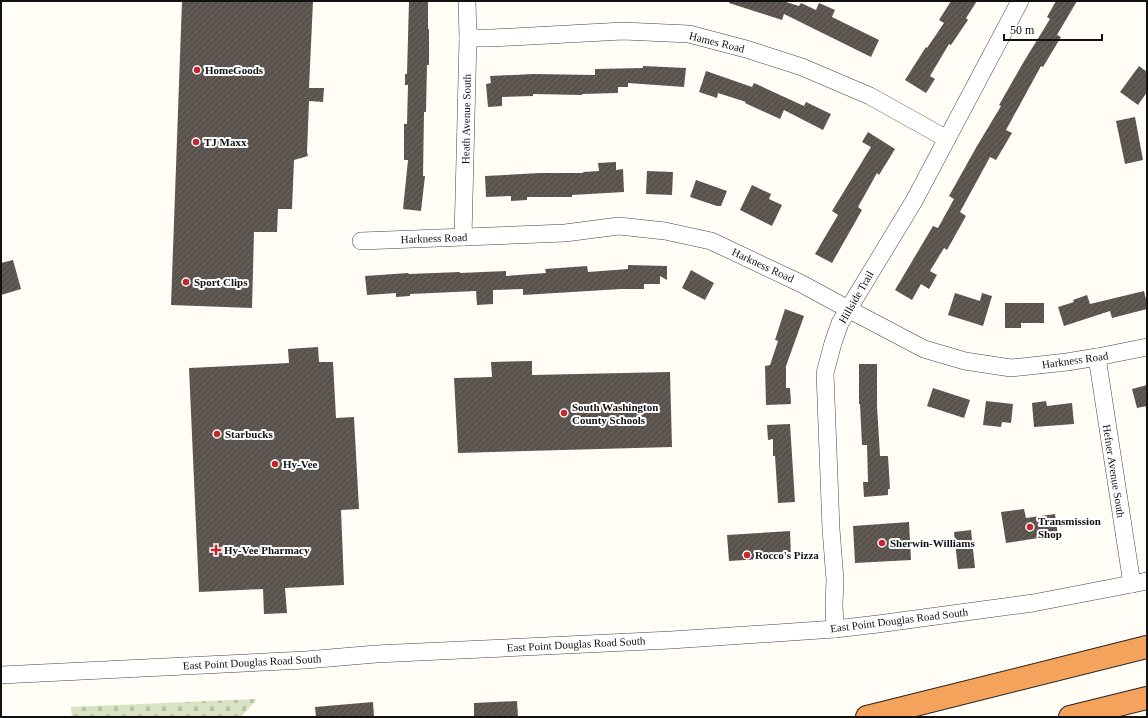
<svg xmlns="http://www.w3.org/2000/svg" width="1148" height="718" viewBox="0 0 1148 718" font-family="Georgia,serif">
	<defs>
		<pattern id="cemetery-stones" width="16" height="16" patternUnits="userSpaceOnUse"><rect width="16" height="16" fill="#d9e3c4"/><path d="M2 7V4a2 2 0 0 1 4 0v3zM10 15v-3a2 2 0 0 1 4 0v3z" fill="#b9c2a7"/></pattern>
		<pattern id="building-hatch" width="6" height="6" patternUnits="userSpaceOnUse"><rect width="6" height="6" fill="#5a524d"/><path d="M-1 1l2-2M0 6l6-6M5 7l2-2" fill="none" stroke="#6d6662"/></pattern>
	</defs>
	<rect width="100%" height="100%" fill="#fffdf5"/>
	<polygon fill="url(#cemetery-stones)" points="257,699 241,717 72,717 71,707"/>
	<g fill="url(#building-hatch)">
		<polygon points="182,1 313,1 309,88 324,88 323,102 309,101 307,152 308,156 294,160 292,209 278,209 277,232 254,232 252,308 171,305"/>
		<polygon points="409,1 428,1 428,29 429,29 429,65 427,65 426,112 424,112 423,176 425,176 421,211 403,209 408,160 404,160 404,124 407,124 408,85 405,85 405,74 407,74"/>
		<polygon points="729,1 783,1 799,6 801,3 816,10 819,3 835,10 832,17 879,40 871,57 784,14 782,20 729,3"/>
		<polygon points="951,1 977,1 966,18 968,20 951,45 949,44 930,76 935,79 926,93 905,80 926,47 927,48 944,23 939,20"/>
		<polygon points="1056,1 1077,1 1057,35 1061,37 1043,67 1041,66 1006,130 1012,133 996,160 990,157 960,212 966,216 947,250 944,248 930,271 937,275 929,289 921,284 912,300 895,290 933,226 938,228 954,199 949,196 977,146 1001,106 999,105 1023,63 1050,19 1047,17"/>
		<polygon points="643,66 686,68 684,87 628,83 628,87 618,87 618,93 582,94 582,95 533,94 533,96 502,97 502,106 488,107 486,84 491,83 490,76 534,74 595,75 595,69 643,68"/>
		<polygon points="1139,66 1147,72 1147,92 1138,105 1120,92"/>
		<polygon points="706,71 752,87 754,83 804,106 806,102 831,114 823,130 784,110 780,119 745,103 746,102 718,93 717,98 699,92"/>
		<polygon points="1135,117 1143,160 1125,164 1116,121"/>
		<polygon points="868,132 895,149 879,175 877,173 858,207 862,210 832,263 815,254 838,215 832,211 871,147 862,142"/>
		<polygon points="616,162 616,170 623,169 624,192 572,195 572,197 527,197 527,200 511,201 511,196 486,197 485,176 540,173 583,173 583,172 599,171 598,163"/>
		<polygon points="647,171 673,172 672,195 646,194"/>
		<polygon points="696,180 727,191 721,206 717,206 690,197"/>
		<polygon points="752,185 771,194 769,199 782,205 772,226 740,210"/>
		<polygon points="13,260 21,289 1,295 1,263"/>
		<polygon points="628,265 667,266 667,280 660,276 660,284 644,284 644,289 621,289 523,295 523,289 493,290 493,304 477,305 476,291 410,294 410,296 396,297 396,293 367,295 365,276 408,273 409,274 460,272 460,273 506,271 506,276 546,273 545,269 587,266 588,272 628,269"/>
		<polygon points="691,270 714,283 705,300 682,288"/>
		<polygon points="1144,291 1147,304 1147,309 1112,318 1110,311 1064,326 1058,307 1074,302 1073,300 1087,295 1090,304"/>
		<polygon points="955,293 980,301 982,293 992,296 983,326 948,315"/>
		<polygon points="1005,303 1044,303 1044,323 1021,323 1021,328 1005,328"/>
		<polygon points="785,309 804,316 786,366 786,388 790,388 791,404 766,405 765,366 770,365 778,341 775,340"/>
		<polygon points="318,347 319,362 333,362 336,418 354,417 359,509 341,510 344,585 285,588 287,613 264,614 263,589 199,592 189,368 289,363 288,349"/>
		<polygon points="532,361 532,375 670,372 672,447 458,453 454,378 492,377 491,362"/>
		<polygon points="859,364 877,364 877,406 880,456 888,456 890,489 888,489 888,495 864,497 863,482 868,482 867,445 862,445 860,404 859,404"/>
		<polygon points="1147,385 1147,406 1137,408 1132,389"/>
		<polygon points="933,388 970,400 964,418 927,406"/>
		<polygon points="986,401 1013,404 1011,423 1002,422 1001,427 983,425"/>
		<polygon points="1046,401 1047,406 1072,403 1074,424 1034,427 1032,403"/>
		<polygon points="790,424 795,502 778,503 775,456 773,456 773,439 768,440 767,425"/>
		<polygon points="1024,509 1026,518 1055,514 1058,535 1006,543 1001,512"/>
		<polygon points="909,522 911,560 855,563 853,526"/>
		<polygon points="971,530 975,568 958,569 954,532"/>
		<polygon points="790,531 791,557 729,561 727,535"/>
		<polygon points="517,701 518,717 474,717 474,703"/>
		<polygon points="373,702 374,717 316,717 315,707"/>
	</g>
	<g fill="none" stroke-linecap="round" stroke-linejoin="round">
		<g stroke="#444" stroke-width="18">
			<g id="minor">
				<polyline points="468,38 492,38 623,31 689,34 746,49 802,67 870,96 947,139"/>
				<polyline points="463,237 468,38 467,1"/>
				<polyline points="361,241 565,233 619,226 665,231 711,241 802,284 848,309 924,349 965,361 1011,368 1067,362 1097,357 1147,347"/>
				<polyline points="1097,357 1132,584"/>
				<polyline points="835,629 834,605 835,580 831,529 825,373 833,343 840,323 914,201 1020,1"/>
				<polyline points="1,675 306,660 376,654 671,640 835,629 878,624 1033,603 1147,581"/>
			</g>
		</g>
		<g stroke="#222" stroke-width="24">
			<g id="highway">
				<polyline points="867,717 1147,647"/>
				<polyline points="1070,717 1147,698"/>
			</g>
		</g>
		<use href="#minor" stroke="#fff" stroke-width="17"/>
		<use href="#highway" stroke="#f5a25d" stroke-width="22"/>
	</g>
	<g fill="#c4262e" stroke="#fff" stroke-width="1.5">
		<circle cx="197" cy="70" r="4"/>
		<circle cx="196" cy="142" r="4"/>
		<circle cx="186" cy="282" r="4"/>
		<circle cx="564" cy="413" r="4"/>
		<circle cx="217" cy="434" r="4"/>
		<circle cx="275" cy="464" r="4"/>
		<circle cx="1030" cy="527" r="4"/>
		<circle cx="882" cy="543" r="4"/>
		<path d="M214 544h4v4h4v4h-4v4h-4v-4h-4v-4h4z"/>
		<circle cx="747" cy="555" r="4"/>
	</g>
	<g text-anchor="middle" stroke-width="4" stroke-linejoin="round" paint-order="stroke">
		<g font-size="11" fill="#111" stroke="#fff">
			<text transform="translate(717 42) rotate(14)" y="4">Hames Road</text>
			<text transform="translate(466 119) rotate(-89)" y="4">Heath Avenue South</text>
			<text transform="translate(434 238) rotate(-2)" y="4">Harkness Road</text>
			<text transform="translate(763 265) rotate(25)" y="4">Harkness Road</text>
			<text transform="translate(856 297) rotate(-60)" y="4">Hillside Trail</text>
			<text transform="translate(1075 360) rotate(-8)" y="4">Harkness Road</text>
			<text transform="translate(1114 471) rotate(81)" y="4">Hefner Avenue South</text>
			<text transform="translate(899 620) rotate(-7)" y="4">East Point Douglas Road South</text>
			<text transform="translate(576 644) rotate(-3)" y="4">East Point Douglas Road South</text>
			<text transform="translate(252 662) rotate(-3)" y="4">East Point Douglas Road South</text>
		</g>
		<g font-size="11" font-weight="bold" fill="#111" stroke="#fff" text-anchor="start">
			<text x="205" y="74">HomeGoods</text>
			<text x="204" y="146">TJ Maxx</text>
			<text x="194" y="286">Sport Clips</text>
			<text x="572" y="411">South Washington<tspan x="572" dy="13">County Schools</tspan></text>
			<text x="225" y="438">Starbucks</text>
			<text x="283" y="468">Hy-Vee</text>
			<text x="1038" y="525">Transmission<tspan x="1038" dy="13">Shop</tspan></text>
			<text x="890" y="547">Sherwin-Williams</text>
			<text x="224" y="554">Hy-Vee Pharmacy</text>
			<text x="755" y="559">Rocco's Pizza</text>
		</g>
	</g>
	<rect width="1148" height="718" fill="none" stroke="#111111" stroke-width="4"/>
	<path d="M1004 34v6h98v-6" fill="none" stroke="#111111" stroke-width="2"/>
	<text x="1010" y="34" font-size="12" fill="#111111" stroke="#ffffff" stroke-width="3" paint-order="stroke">50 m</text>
</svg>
